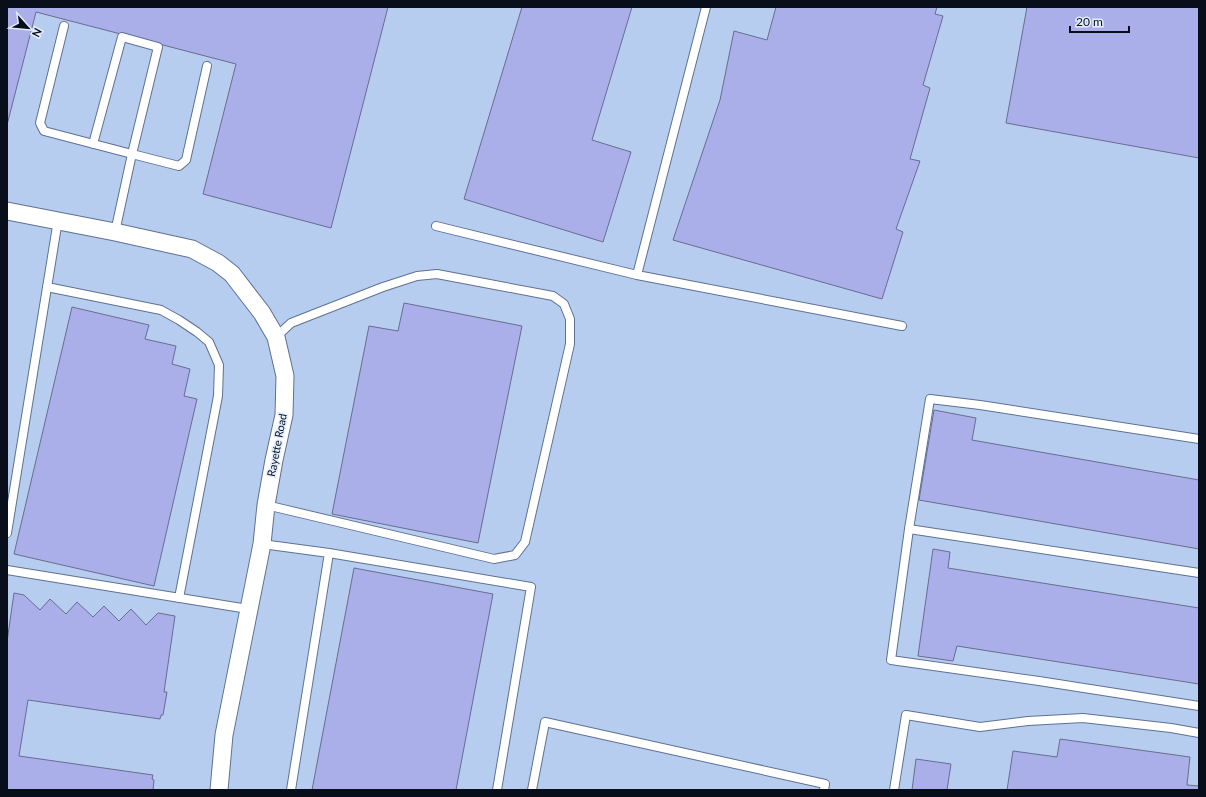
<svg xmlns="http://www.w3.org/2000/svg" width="1206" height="797" viewBox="0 0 1206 797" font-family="Lato,sans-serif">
	<rect width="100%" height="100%" fill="#b7cdf0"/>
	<g fill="#aaafe9" stroke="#696c8f">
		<polygon points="7,7 388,7 331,228 203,194 236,64 36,12 7,125"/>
		<polygon points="522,7 632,7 592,140 631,152 603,242 464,199"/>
		<polygon points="776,7 937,7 935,14 943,16 923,85 930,88 910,159 920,161 896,229 903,232 882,299 673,240 720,100 734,31 767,40"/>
		<polygon points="1027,7 1199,7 1199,158 1006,123"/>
		<polygon points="404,303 522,326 478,543 332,514 369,326 398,331"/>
		<polygon points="72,307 149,325 145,339 176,346 172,364 190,369 184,396 197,399 154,586 14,554"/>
		<polygon points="934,410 976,418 972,440 1199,480 1199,549 919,500"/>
		<polygon points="933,549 950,552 948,568 1199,608 1199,684 957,646 953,661 918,656"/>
		<polygon points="354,568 493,594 456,790 312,790"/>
		<polygon points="14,593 24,595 40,610 50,599 66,614 77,602 93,617 104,606 119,621 131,609 146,625 158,613 175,616 164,692 167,692 163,715 161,715 160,719 28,700 19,756 153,775 152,779 154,780 153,790 7,790 7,642"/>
		<polygon points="1060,739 1190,757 1187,785 1199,786 1199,790 1007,790 1013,751 1057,757"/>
		<polygon points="916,759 951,764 947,790 912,790"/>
	</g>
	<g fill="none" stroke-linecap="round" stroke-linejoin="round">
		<g stroke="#5e7191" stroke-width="10">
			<g id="lane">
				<polyline points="706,7 637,275 902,326"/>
				<polyline points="64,26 40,123 44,131 132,154 158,47 122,37 93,144"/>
				<polyline points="436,226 637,275"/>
				<polyline points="115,232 132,154 179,166 186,160 207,66"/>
				<polyline points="47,287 161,310 179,320 197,332 209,342 219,365 218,396 179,598"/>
				<polyline points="1199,439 980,405 930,399 909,529 891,660 1039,681 1199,706"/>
				<polyline points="266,505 494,559 515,555 525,542 570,344 570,319 564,304 553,296 437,274 417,276 383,287 291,323 276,337"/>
				<polyline points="909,529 1199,573"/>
				<polyline points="7,533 58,220"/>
				<polyline points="262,544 329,553 291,790"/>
				<polyline points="329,553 531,587 497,790"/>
				<polyline points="7,570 248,609"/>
				<polyline points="532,790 545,722 825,784 824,790"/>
				<polyline points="894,790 906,715 980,727 1028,721 1083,718 1171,728 1199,733"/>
			</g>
		</g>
		<g stroke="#5e7191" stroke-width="19">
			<polyline id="street" points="7,211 115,232 192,249 218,263 232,274 262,313 276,337 285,376 284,415 274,460 266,505 262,544 224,735 219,790"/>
		</g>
		<use href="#lane" stroke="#fff" stroke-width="8"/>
		<use href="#street" stroke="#fff" stroke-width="17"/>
	</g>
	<g text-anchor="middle" stroke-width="3" stroke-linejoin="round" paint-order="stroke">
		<g font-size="11" fill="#080f1b" stroke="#e2edff">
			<text transform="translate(277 445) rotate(-79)" y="4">Rayette Road</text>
		</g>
	</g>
	<rect width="1206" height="797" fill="none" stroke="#080f1b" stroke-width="16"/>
	<g transform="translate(28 28) rotate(117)" stroke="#e2edff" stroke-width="3" paint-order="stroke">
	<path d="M0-3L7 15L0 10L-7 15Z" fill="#080f1b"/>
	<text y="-6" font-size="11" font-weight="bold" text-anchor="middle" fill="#080f1b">N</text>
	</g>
	<path d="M1070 26v6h59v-6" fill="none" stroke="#080f1b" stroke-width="2"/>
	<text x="1076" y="26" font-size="12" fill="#080f1b" stroke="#e2edff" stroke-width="3" paint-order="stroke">20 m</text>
</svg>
